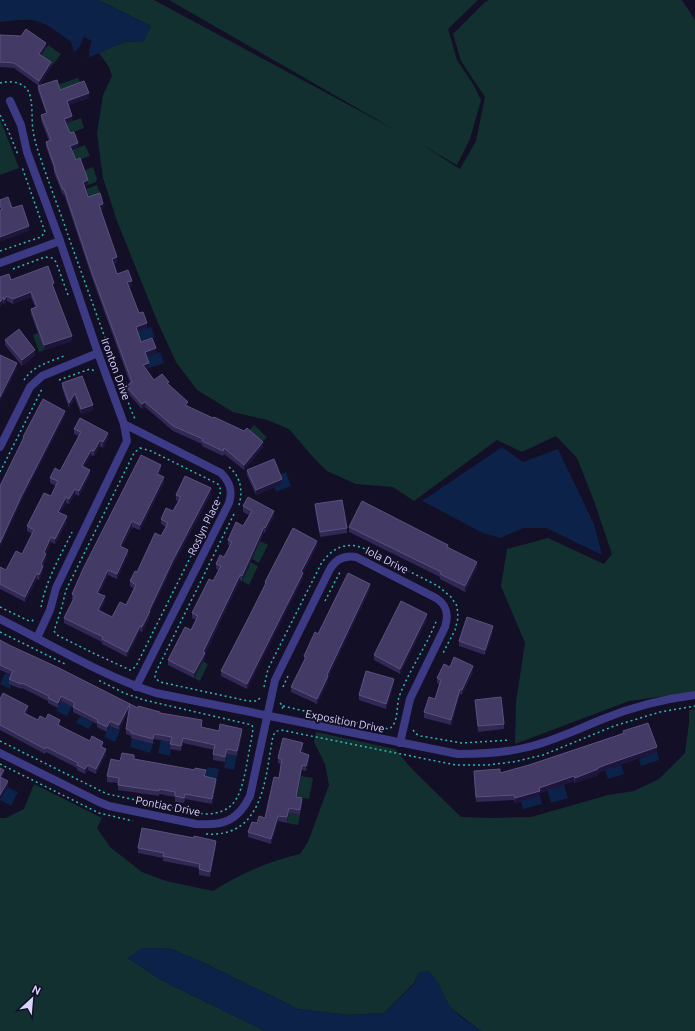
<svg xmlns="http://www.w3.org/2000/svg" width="695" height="1031" viewBox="0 0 695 1031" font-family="Ubuntu,sans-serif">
	<rect width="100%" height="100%" fill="#130f26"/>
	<g fill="#12302f">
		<polygon points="98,0 154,0 397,131 169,0 478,0 448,29 457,60 473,84 481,100 470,139 457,165 424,146 460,169 476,141 485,97 461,61 453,34 485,2 489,0 682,0 695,20 695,692 629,701 515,744 516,702 525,643 501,586 507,549 548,538 604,564 612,554 594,501 577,458 556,436 522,452 497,440 414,501 393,487 356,484 327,471 313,457 289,429 267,420 233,412 197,390 176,362 158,323 117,221 103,178 97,133 103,95 112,76 109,67 99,53 124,42 143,41 151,26"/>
		<polygon points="48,45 61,54 51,67 39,59"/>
		<polygon points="78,78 82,87 60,95 57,85"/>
		<polygon points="81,118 84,128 68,134 64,124"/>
		<polygon points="0,119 19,168 0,175"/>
		<polygon points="85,145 90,156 74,162 70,151"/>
		<polygon points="93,167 97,179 96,182 88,185 83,171"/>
		<polygon points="97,185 102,198 88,202 84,190"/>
		<polygon points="38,333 44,350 39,352 33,335"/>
		<polygon points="254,425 267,437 260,444 247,433"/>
		<polygon points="260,541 268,545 259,563 252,559"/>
		<polygon points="248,561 258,566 249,585 242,581 250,565 247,563"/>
		<polygon points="203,661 208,664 200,681 194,678"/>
		<path d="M695,709v322h-214l-29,-22 -8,-11 -6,-16 -19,-9 -5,10 -30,30 -35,2 -51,-6 -98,-48 -29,-12 -28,-1 -15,10 33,22 104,51h-265v-213h6l18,-9 10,-25 68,34 -5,10 13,19 32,25 24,9 47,10c27,-17 56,-30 87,-37l8,-12 21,-57 -4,-21 -11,-22 2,-10 79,17 17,20 49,48 31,1 39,-1 77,-22 26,-4 25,-12 26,-26 4,-30v-13z"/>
		<polygon points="301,776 313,778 309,799 297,797"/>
		<polygon points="289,813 300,815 298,825 287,823"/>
	</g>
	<g fill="#0c2248">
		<path d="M0,0h98l53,26 -7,15 -20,1 -34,15 -12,1 -4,-6 -3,-10c-11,-8 -25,-20 -39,-22 -11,-1 -21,1 -32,2z"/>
		<polygon points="151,327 155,337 140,343 136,332"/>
		<polygon points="160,352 164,363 149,368 145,357"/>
		<polygon points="502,447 523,462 558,449 594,524 602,555 546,528 524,528 500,538 483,533 422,501"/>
		<polygon points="286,472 291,486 276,492 274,487 282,484 278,475"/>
		<polygon points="5,673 13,676 10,689 0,684"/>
		<polygon points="61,701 72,706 67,716 56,711"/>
		<polygon points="80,716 93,722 89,729 76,723"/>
		<polygon points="110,726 120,731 115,742 104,737"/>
		<polygon points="132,738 153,744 150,753 130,747"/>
		<polygon points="161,740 172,742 170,756 158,753"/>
		<polygon points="657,752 659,760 641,766 639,759"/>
		<polygon points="227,754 237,756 234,770 224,768"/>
		<polygon points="621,765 624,774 608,779 605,770"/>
		<polygon points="207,767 219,769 216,784 204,781"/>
		<polygon points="564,785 568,798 551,803 547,790"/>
		<polygon points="7,787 18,792 11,806 0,800"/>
		<polygon points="540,796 542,804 523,809 521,801"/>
		<path d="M142,948l29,1 29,12 98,48 51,6 35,-2 30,-29 5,-11 8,-3c13,9 15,25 24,37 7,10 21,17 30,24h-216l-104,-51 -33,-22z"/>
	</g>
	<polygon fill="#130f26" points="84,37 92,41 89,50 89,57 78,58 74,52 80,46"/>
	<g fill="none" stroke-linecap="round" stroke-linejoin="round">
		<g stroke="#2fb8b0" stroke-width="1.5" stroke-dasharray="2 3" stroke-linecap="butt">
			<path d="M0,83c8,-2 19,-2 26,5 8,8 5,30 7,42 2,15 8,29 13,44 7,20 15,40 22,61"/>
			<polyline points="0,115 8,130 18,155"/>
			<polyline points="69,238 131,410 135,419"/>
			<polyline points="0,251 41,237 45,232 22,167"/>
			<polyline points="13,269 45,257 52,258 56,262 68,295"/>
			<path d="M24,380c9,-14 25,-18 40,-24"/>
			<polyline points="59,380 90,369 95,371"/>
			<polygon points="140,448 151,451 216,483 219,485 221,491 207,524 136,666 132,670 130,670 93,653 57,635 54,631 61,610 66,590 134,453"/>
			<path d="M229,467c12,10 14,24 10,38"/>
			<polyline points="0,472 42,389"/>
			<polyline points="234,514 155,674 155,678 160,682 248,701 257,701 262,696"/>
			<polyline points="325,601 340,572"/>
			<polyline points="0,607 29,621 32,621 35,618"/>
			<path d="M41,607c5,-27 19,-50 31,-75"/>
			<polyline points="0,632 65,664"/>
			<path d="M264,687l4,-18 53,-105c10,-15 24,-23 42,-16l75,38 13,11 6,9 1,12 -3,12 -12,23"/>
			<polyline points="283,687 288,676"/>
			<polyline points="280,703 283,706 282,710"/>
			<path d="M283,706l51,12 55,11c10,-6 7,-22 10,-32 10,-27 28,-51 38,-78"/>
			<polyline points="413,730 416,734 421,736 462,743 510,740"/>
			<path d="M0,741l107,53 97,20c32,0 36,-19 42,-45 2,-13 5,-26 7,-40l-1,-4 -108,-25 -20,-7 -26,-13"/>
			<polyline points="0,764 99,813 133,821"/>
			<path d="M206,834c58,4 59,-56 67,-98 2,-4 3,-5 8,-6l175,35h31l26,-3 30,-7 71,-29 46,-14 35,-6"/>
		</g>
		<g stroke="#3d3a85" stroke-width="8">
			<polyline points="10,101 21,125 27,152 60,241 98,353 124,424 127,441 56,588 50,610 37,638"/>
			<polyline points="0,263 60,241"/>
			<path d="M124,424l97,49c9,9 12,18 8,30l-93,184"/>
			<polyline points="0,447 30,387 42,376 98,353"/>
			<path d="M0,619c50,25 103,57 156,74l302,61c24,0 47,-1 70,-7 26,-6 50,-18 75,-28 29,-12 61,-20 92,-24"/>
			<path d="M0,753l99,49 10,4 87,18c27,2 42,-3 54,-28l25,-116 55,-111c6,-10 14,-14 26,-12l80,41c11,7 13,16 9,29l-35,72 -10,44"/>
		</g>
	</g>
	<g fill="#312854">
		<polygon points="0,35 46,48 41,55 51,67 39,86 14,68 0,67"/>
		<polygon points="38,86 60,90 89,98 68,105 72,121 66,123 70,133 78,148 72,150 76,160 88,185 85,186 88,197 103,209 101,210 117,262 114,264 117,274 132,286 129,287 139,313 147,328 138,331 141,342 156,353 146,356 149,368 146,369 154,380 169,385 188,407 263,447 244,470 224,454 223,456 202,446 202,444 173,431 145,407 142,409 126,391 126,386 130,383 91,275 64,194 63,195 54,173 54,169 46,147 46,142 49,141 41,120 41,115 46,113 38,91"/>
		<polygon points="0,277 54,288 72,341 44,350 31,314 31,309 35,307 31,297 13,304 7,301 4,305 3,302 1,306 0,307"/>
		<polygon points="5,340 35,355 22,366 5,345"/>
		<polygon points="82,376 93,410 81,414 75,398 69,408 62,388 62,383"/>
		<polygon points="74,429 108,438 103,448 100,446 94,456 91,455 84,467 90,475 79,496 75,494 69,504 66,503 60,513 67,522 55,544 51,542 46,553 46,559 43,566 43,571 39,580 37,579 25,602 0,589 0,567 6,570 22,554 32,534 27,531 27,526 51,496 56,486 50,483 50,478 60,471 79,436 74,434"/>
		<polygon points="161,470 159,475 164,482 140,530 132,527 122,547 128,555 117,579 108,575 99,594 105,602 100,611 112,617 126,605 134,589 130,586 130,581 137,572 161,536 166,527 161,524 161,519 173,511 178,501 176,500 176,495 211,494 173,565 150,613 150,617 142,632 140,631 127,657 102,644 102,642 64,623 64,618 73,600 72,599 72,594"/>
		<polygon points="247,470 282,484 256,495 247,475"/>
		<polygon points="315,504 347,528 347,533 320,537 315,509"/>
		<polygon points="243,506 274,516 265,533 264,532 242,581 240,580 205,654 205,658 194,678 168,665 168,660 191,630 196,620 192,618 192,613 213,581 219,570 216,569 216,564 224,557 230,546 228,545 228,540 243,526 249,515 243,512"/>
		<polygon points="349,527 448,547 477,567 465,592 440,579 440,577 349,532"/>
		<polygon points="317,546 303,573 303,578 247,689 221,676 221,671 251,613 265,585 265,582"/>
		<polygon points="370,589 328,678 328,681 317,704 291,692 291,687 304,661 304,656 318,634"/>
		<polygon points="427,619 400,674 374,660 374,655"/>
		<polygon points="493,631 485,655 459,646 459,641"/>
		<polygon points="0,640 130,708 138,708 160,713 202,725 202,727 219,731 242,734 237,756 227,754 225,762 213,760 213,754 214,750 183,743 181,751 170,749 171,742 154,739 153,744 131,738 131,736 126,734 126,729 129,710 119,730 110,726 107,732 97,727 97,724 73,712 73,707 61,701 58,708 48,703 48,701 22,688 21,689 9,684 9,679 11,675 0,670"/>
		<polygon points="450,667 473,672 462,695 460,694 451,725 424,718 424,712 435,699 439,684 437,683 437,678"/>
		<polygon points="394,684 386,709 359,700 359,695"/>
		<polygon points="0,699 28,711 26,714 38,720 46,719 60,725 60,726 90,741 103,747 106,754 96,774 88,770 85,774 77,770 77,768 46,752 45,754 0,730"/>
		<polygon points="475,700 504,724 504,729 478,732"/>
		<polygon points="623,731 657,752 605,770 598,773 598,775 575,783 574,781 540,793 540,796 515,803 514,800 476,802 474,776 500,773 529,765 623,733"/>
		<polygon points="303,748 302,753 309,760 306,771 302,770 297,797 302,803 300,815 289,813 287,823 278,821 271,844 248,837 248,832 265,818 279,778 281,764 278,763 278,758"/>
		<polygon points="134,759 206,775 205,777 216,784 212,804 185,799 184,803 175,802 175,797 159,794 159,796 118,790 118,783 107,782 107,776 120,761"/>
		<polygon points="216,846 210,877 199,875 199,868 163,861 163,858 138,853 138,848"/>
	</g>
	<g fill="#1d163a">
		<polygon points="46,43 46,48 39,59 39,54"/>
		<polygon points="51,62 51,67 39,86 39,81"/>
		<polygon points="89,93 89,98 67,106 67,101"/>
		<polygon points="72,116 72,121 64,124 64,119"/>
		<polygon points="78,143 78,148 70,151 70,146"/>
		<polygon points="88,180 88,185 83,187 83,182"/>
		<polygon points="103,204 103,209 99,210 99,205"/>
		<polygon points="29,226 29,231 0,242 0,237"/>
		<polygon points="117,257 117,262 112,264 112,259"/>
		<polygon points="132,281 132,286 127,288 127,282"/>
		<polygon points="31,292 31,297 13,304 13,299"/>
		<polygon points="7,296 7,301 4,305 4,300"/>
		<polygon points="3,297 3,302 1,306 0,307 0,302"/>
		<polygon points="147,323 147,328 136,332 136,327"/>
		<polygon points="72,336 72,341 44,350 44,345"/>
		<polygon points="156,348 156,353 145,357 145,352"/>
		<polygon points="35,350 35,355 22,366 22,360"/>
		<polygon points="17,363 17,369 0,402 0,397"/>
		<polygon points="149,363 149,368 143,370 143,365"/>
		<polygon points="75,393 75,398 69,408 69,403"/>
		<polygon points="145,402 145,407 142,409 142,404"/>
		<polygon points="188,402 188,407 185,405"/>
		<polygon points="93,405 93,410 81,414 81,409"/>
		<polygon points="65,411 65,416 21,502 0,548 0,543 21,497"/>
		<polygon points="108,433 108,438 103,448 103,442"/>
		<polygon points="100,440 100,446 94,456 94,451"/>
		<polygon points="263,442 263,447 244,470 244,465"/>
		<polygon points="91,450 91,455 82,471 82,466"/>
		<polygon points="161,465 161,470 157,479 157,474"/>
		<polygon points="90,470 90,475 79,496 79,491"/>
		<polygon points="164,477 164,482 140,530 140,525"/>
		<polygon points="282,479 282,484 256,495 256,490"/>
		<polygon points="211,488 211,494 173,565 150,613 150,617 142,632 142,627 149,611 173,560"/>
		<polygon points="75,489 75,494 69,504 69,499"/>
		<polygon points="66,497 66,503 58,517 58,512"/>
		<polygon points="274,511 274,516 265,533 265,528"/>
		<polygon points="67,516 67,522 55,544 55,539"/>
		<polygon points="132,521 132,527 120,551 120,546"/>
		<polygon points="264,527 264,532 242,581 242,576"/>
		<polygon points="51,537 51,542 44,557 44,552"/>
		<polygon points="317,541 317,546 303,573 303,578 247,689 247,684 301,572"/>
		<polygon points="128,550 128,555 117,579 117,574"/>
		<polygon points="46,554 46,559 41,569 41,564"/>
		<polygon points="477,562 477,567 465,592 465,586"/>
		<polygon points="43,566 43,571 39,580 39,575"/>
		<polygon points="108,570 108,575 97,598 97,593"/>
		<polygon points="37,573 37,579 25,602 25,597"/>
		<polygon points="240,575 240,580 205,654 205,658 194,678 194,673 203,652"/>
		<polygon points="370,584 370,589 328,678 328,681 317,704 317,699 327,675"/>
		<polygon points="105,596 105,602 98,615 98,610"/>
		<polygon points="427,614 427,619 400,674 400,669"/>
		<polygon points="140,626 140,631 127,657 127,652"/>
		<polygon points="493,626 493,631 485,655 485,650"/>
		<polygon points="473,666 473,672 462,695 462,690"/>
		<polygon points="394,679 394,684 386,709 386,704"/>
		<polygon points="460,689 460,694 451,725 451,720"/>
		<polygon points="61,696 61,701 58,708 58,703"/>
		<polygon points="130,704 130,709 119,730 119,725"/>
		<polygon points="28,706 28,711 24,718 24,713"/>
		<polygon points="110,721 110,726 107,732 107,727"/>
		<polygon points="242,729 242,734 237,756 237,751"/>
		<polygon points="154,734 154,739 153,744 153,739"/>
		<polygon points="183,738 183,743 181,751 181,746"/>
		<polygon points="303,743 303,748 300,757 300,752"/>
		<polygon points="657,747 657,752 605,770 598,773 598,775 575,783 575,778 598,768"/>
		<polygon points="106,749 106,754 96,774 96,769"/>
		<polygon points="227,749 227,754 225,762 225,757"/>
		<polygon points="309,755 309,760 306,771 306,766"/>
		<polygon points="88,765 88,770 85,774 85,769"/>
		<polygon points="302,765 302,770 296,802 296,797"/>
		<polygon points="4,770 4,775 0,782 0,777"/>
		<polygon points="574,776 574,781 540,793 540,796 515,803 515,798 539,788"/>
		<polygon points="216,779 216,784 212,804 212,799"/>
		<polygon points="8,781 8,786 0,801 0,795"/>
		<polygon points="302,798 302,803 300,815 300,810"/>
		<polygon points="289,808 289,813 287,823 287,817"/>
		<polygon points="278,816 278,821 271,844 271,839"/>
		<polygon points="216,841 216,846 210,877 210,872"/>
	</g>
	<g fill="#433a66" stroke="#5a527e">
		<polygon points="26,29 46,43 39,54 51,62 39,81 14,63 0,62 0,35 21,36"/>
		<polygon points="57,80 60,90 84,81 89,93 67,101 72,116 64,119 70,133 74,132 78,143 70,146 76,160 80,158 88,180 83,182 88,197 100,193 103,204 99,205 117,257 112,259 117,274 128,270 132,281 127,282 139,313 143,312 147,323 136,327 141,342 152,338 156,348 145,352 149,363 143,365 154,380 162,374 169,382 167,383 188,402 185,405 213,418 214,417 244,431 247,428 263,442 244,465 224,448 223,451 202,441 203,439 173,426 145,402 142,404 126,386 132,382 91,270 64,189 63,190 54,168 55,168 46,142 51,140 41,115 47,113 38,86"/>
		<polygon points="8,197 12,208 22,205 29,226 0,237 0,210 2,210 0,205 0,200"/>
		<polygon points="48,266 54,283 52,284 72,336 44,345 31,309 37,307 31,292 13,299 7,296 4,300 3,297 1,301 0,302 0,277 9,274 11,280"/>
		<polygon points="19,329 35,350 22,360 5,340"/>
		<polygon points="0,355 17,363 0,397"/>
		<polygon points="82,376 93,405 81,409 75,393 69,403 62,383"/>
		<polygon points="43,399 65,411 21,497 0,543 0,486 24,437 23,437"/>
		<polygon points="80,418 108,433 103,442 100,440 94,451 91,450 82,466 90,470 79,491 75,489 69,499 66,497 58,512 67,516 55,539 51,537 44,552 46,554 41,564 43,566 39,575 37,573 25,597 0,584 0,567 6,570 16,551 22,554 34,530 27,526 44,493 51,496 58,481 50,478 55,468 60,471 81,432 74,429"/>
		<polygon points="141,455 161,465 157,474 164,477 140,525 132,521 120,546 128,550 117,574 108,570 97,593 105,596 98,610 112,617 120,602 126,605 136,585 130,581 135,571 137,572 155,533 161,536 168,523 161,519 166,508 173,511 181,497 176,495 185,476 211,488 173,560 149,611 150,611 142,627 140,626 127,652 102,639 103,637 64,618 75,596 72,594 83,569"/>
		<polygon points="274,459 282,479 256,490 247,470"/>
		<polygon points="248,497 274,511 265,528 264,527 242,576 240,575 203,652 205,653 194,673 168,660 185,627 191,630 198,616 192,613 209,579 213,581 221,566 216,564 220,555 224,557 232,542 228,540 236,522 243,526 252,511 243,506"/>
		<polygon points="342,500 347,528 320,532 315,504"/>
		<polygon points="362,501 448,545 447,547 477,562 465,586 440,574 441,572 349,527"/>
		<polygon points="293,528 317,541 301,572 303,573 247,684 221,671 251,613 266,583 265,582"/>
		<polygon points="348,573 370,584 327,675 328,676 317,699 291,687 306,657 304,656 315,632 318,634"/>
		<polygon points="401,601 427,614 400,669 374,655"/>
		<polygon points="467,617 493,626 485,650 459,641"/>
		<polygon points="0,640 9,645 59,668 130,704 119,725 110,721 107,727 97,722 98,720 73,707 75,703 61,696 58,703 48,698 49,696 22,683 21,684 9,679 13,671 0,665"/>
		<polygon points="454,657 473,666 462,690 460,689 451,720 424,712 429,697 435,699 441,680 437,678 444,664 450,667"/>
		<polygon points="366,671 394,679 386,704 359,695"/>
		<polygon points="3,693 28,706 24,713 38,720 40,716 46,719 48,714 60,720 58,725 90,741 92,736 103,742 101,747 106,749 96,769 88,765 85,769 77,765 78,763 46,747 45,749 0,725 0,699"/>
		<polygon points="501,697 504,724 478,726 475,700"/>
		<polygon points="130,704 138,708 138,706 160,712 160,713 202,720 201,727 219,731 220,724 242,729 237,751 227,749 225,757 213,754 215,745 183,738 181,746 170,744 172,737 154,734 153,739 131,733 131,731 126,729"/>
		<polygon points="648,723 657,747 605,765 598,768 598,769 575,778 574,776 539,788 540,791 515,798 514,795 476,797 474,771 500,769 500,773 529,765 616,736 624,733 623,731"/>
		<polygon points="283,738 303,743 300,752 309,755 306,766 302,765 296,797 302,798 300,810 289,808 287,817 278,816 271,839 248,832 252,822 257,823 259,816 265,818 274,777 279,778 282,759 278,758"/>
		<polygon points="122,753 134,755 134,759 195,770 195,768 206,770 204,776 216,779 212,799 185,794 184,798 175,796 175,792 159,789 159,791 118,785 119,778 107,776 111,759 120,761"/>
		<polygon points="0,768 4,770 0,777 8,781 0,795"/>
		<polygon points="142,828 194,838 194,836 216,841 210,872 199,869 200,864 163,856 164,853 138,848"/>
	</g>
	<g text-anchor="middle" stroke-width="4" stroke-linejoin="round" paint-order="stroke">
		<g font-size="11" fill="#d9d4ff" stroke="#130f26">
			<text transform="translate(116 369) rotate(70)" y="4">Ironton Drive</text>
			<text transform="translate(204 527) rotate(-64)" y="4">Roslyn Place</text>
			<text transform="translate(387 560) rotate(27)" y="4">Iola Drive</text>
			<text transform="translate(345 721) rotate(11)" y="4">Exposition Drive</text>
			<text transform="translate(168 806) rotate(11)" y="4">Pontiac Drive</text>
		</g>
	</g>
	<g transform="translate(32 999) rotate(26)" stroke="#130f26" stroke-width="3" paint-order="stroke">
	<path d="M0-3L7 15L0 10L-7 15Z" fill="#d9d4ff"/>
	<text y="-6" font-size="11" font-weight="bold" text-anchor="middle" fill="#d9d4ff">N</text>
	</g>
</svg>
